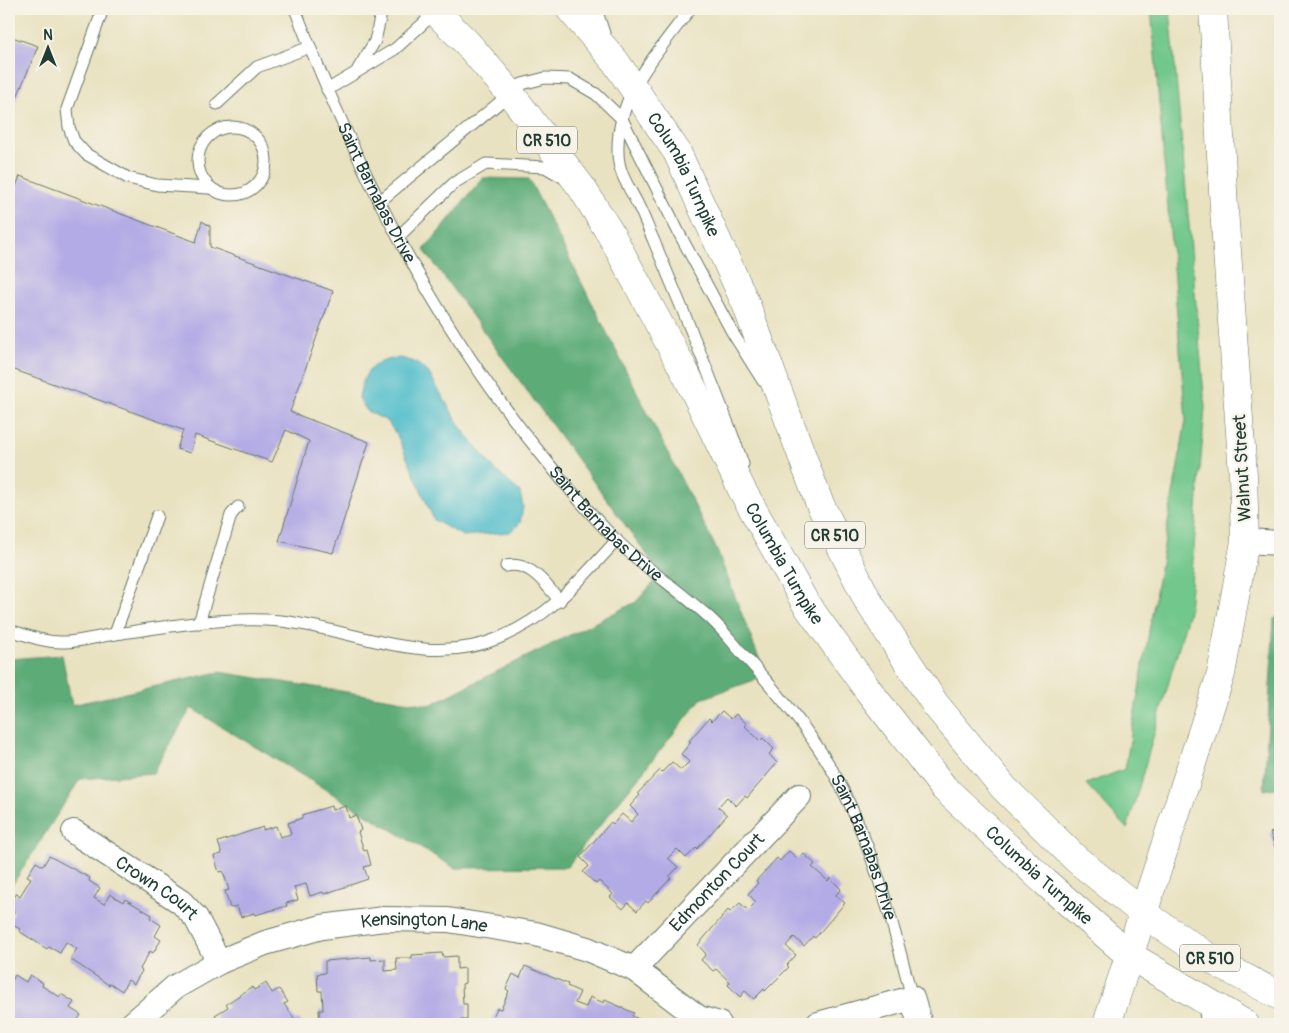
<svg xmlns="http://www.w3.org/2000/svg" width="1289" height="1033" viewBox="0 0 1289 1033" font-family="Pangolin,sans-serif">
	<rect width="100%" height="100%" fill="#f7f3e8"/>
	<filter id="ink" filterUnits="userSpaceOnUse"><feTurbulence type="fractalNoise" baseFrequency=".02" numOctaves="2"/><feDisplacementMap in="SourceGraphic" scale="10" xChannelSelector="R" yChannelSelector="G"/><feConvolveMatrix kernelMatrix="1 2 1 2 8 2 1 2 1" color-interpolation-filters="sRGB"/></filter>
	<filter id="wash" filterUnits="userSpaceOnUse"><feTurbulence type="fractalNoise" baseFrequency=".0096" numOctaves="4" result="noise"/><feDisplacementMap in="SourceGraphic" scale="20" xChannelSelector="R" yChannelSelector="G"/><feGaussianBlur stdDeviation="1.12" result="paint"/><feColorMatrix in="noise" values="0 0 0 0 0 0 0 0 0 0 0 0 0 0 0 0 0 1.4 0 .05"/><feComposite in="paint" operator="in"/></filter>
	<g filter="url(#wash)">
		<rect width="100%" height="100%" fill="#e9e2c1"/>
		<polygon fill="#72c78c" stroke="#488260" points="1151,9 1170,9 1205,407 1189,611 1127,829 1086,784 1125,769 1186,420"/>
		<g fill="#5dac78" stroke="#3e7456">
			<polygon points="483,178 529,179 716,548 766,676 701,699 567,867 455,868 191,708 153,773 80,779 9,890 9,659 62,655 72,705 219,672 430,705 636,602 661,574 424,250"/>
			<polygon points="1280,615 1280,787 1264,790 1274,619"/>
		</g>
		<path fill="#51bdcb" stroke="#387d80" d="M401,358l14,4 13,10 33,56 33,41 26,23 3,15 -3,16 -10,9 -47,4 -29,-16 -37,-85 -10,-14 -20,-10 -8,-13c4,-27 14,-38 42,-40z"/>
		<g id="blocks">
			<g fill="#b3abe5">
				<polygon points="9,36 38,46 9,117"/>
				<polygon points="20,176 196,242 202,221 210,226 210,247 333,291 290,412 369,442 333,553 279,541 309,441 286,430 272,462 195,435 190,453 177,449 183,430 9,368 9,204"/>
				<polygon points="722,711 731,719 736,714 747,724 745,726 760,741 763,738 774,749 769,754 777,763 747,798 745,796 736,806 727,797 718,807 727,815 697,849 696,848 686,858 677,849 668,858 678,867 669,877 671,878 648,903 646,901 637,911 628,903 623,909 610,897 613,894 599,881 596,884 583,872 589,866 580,857 611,822 613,824 622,814 631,822 638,814 630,806 640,795 638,793 660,770 662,772 672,762 681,770 689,762 681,754 691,742 689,741 709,718 712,721"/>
				<polygon points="331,806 332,810 346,806 349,818 356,815 361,830 358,832 364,851 367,850 371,865 364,867 368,879 324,894 323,892 310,896 306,884 294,887 298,900 286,903 287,906 255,915 254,913 241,917 237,906 230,908 225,891 229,890 223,871 219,872 214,856 222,854 218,842 263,827 263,830 276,826 280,837 291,834 288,823 302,818 302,815"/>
				<polygon points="1280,830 1280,860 1270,833"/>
				<polygon points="789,851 798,859 804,854 815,864 812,867 828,881 830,878 841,889 836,895 845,903 815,938 813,936 804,946 794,937 786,946 796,955 787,965 789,967 765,991 764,989 754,999 745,991 740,997 728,985 730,982 716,969 713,971 701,960 706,954 698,945 728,910 730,912 740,903 748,910 756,902 748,894 758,883 756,881 777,858 780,861"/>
				<polygon points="49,856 90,878 89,881 100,888 94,898 104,904 110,894 123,902 125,899 152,915 150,918 161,925 155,936 161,940 153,953 150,951 140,969 142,971 134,984 128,980 122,991 110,983 109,985 70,959 77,949 66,942 60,953 49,947 47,949 19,931 20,929 9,923 14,912 9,906 17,893 20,896 31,878 27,876 36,862 43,866"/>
				<polygon points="442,953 443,957 457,956 457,969 465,968 465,983 462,984 463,1004 467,1004 467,1020 460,1020 460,1024 400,1024 400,1022 320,1024 319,1010 323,1010 322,991 318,991 317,974 325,973 325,961 371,957 371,960 385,959 385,971 397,970 396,958 412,958 412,955"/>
				<polygon points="525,966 568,984 567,986 580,992 575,1003 586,1007 590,997 604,1003 605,1000 634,1013 632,1016 645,1022 644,1024 490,1023 497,1008 501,1009 509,991 506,989 513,974 520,978"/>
				<polygon points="15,975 26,982 30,975 43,983 42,986 60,997 61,994 74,1002 70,1008 81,1015 75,1024 9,1024 9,986"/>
				<polygon points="266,983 272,993 279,989 288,1002 284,1004 296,1021 299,1019 302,1024 221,1024 215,1015 228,1007 226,1004 252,987 254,990"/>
			</g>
		</g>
	</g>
	<g filter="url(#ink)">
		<use href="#blocks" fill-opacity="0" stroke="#667765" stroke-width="1"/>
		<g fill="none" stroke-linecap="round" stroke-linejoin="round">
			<g stroke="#667765" stroke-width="13">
				<g id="lane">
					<polyline points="103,9 67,109 69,127 74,141 86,154 128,178 157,185 209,188"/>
					<path id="s1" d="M295,9c64,165 140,318 254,455 21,26 44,53 67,76 30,29 66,52 96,80 13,12 24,27 36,40 31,34 60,69 83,108 39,67 62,155 81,230"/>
					<polyline points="596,9 605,36"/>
					<path d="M690,9c-31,42 -74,86 -72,143 0,22 12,36 21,55 5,10 9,21 14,32 31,74 63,149 90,225"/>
					<polyline points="358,69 375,41 382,9"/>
					<polyline points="327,90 395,49 437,11"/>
					<polyline points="217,104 257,67 310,47"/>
					<circle cx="232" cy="161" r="34"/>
					<polyline points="379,202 522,84 545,78 570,79 596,94 622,119 679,233 732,332 763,381"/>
					<polyline points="398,237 454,183 486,164 545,167 566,179"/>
					<path d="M506,566c25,-5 39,18 54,35"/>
					<polyline points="199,623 231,515 238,507"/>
					<path d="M9,630c17,5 36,13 55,12 17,0 35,-6 52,-8 53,-8 111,-18 165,-13 73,8 145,48 218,17 52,-22 81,-58 118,-98"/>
					<polyline points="115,634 157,516"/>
					<polyline points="1203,1001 1207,1024"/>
				</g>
			</g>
			<g stroke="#667765" stroke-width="26">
				<g id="street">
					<polyline points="1245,541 1280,543"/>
					<path id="s2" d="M74,832l107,70 15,16 23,44"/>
					<path id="s3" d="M634,969l165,-173"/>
					<path id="s4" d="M132,1024l43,-37 44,-25 46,-19 57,-16 62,-8 64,1 88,14 51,15 47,20 65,49 20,6"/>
					<polyline points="818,1024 912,998 920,1024"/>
				</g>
			</g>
			<g stroke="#667765" stroke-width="29">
				<polyline id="secondary" points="1107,1024 1221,674 1245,541 1243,475 1224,209 1213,9"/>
			</g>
			<g stroke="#667765" stroke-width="29">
				<g id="primary">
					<path id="s5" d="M433,9l34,34 43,50 72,95 28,45 77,143 55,114 64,114 62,86 76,98 101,94 84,73 116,69"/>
					<path id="s6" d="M570,9l45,52 62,91 69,152 73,198 49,99 67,103 69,84 72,71 67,54 76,51 61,32"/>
				</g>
			</g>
			<use href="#lane" stroke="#fff" stroke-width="11"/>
			<use href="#street" stroke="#fff" stroke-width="24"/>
			<use href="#secondary" stroke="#fff" stroke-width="28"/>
			<use href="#primary" stroke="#fff" stroke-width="28"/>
		</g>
	</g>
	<g text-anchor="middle" stroke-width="4.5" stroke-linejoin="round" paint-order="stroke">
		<g fill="#f7f3e8" stroke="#60746a" stroke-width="1">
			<rect x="517" y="126.5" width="60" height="27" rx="4"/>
			<rect x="805" y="521.5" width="60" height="27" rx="4"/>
			<rect x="1180" y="944.5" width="60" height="27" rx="4"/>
		</g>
		<g font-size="16" font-weight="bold" fill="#1f3d34">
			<text x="547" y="146">CR 510</text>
			<text x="835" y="541">CR 510</text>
			<text x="1210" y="964">CR 510</text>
		</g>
		<g font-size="18" fill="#1f3d34" stroke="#f7f3e8">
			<text dy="6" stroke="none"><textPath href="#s6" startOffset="202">Columbia Turnpike</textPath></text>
			<text dy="6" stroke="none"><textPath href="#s1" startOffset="201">Saint Barnabas Drive</textPath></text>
			<text transform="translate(1242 468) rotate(-93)" y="6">Walnut Street</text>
			<text dy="6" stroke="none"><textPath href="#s1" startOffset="606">Saint Barnabas Drive</textPath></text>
			<text dy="6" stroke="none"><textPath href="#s5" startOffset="660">Columbia Turnpike</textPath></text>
			<text dy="6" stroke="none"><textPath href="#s1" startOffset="1026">Saint Barnabas Drive</textPath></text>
			<text dy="6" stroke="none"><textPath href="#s5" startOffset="1065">Columbia Turnpike</textPath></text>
			<text dy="6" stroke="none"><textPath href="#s3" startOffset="120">Edmonton Court</textPath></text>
			<text dy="6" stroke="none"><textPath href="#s2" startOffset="100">Crown Court</textPath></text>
			<text dy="6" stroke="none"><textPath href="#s4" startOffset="319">Kensington Lane</textPath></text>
		</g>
	</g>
	<rect width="1289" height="1033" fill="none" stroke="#f7f3e8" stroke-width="30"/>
	<g transform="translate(48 48)" stroke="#f7f3e8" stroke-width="4" paint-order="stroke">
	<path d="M0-4L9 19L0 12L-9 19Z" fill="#1f3d34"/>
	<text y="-8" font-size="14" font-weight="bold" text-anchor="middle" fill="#1f3d34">N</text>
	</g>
</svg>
